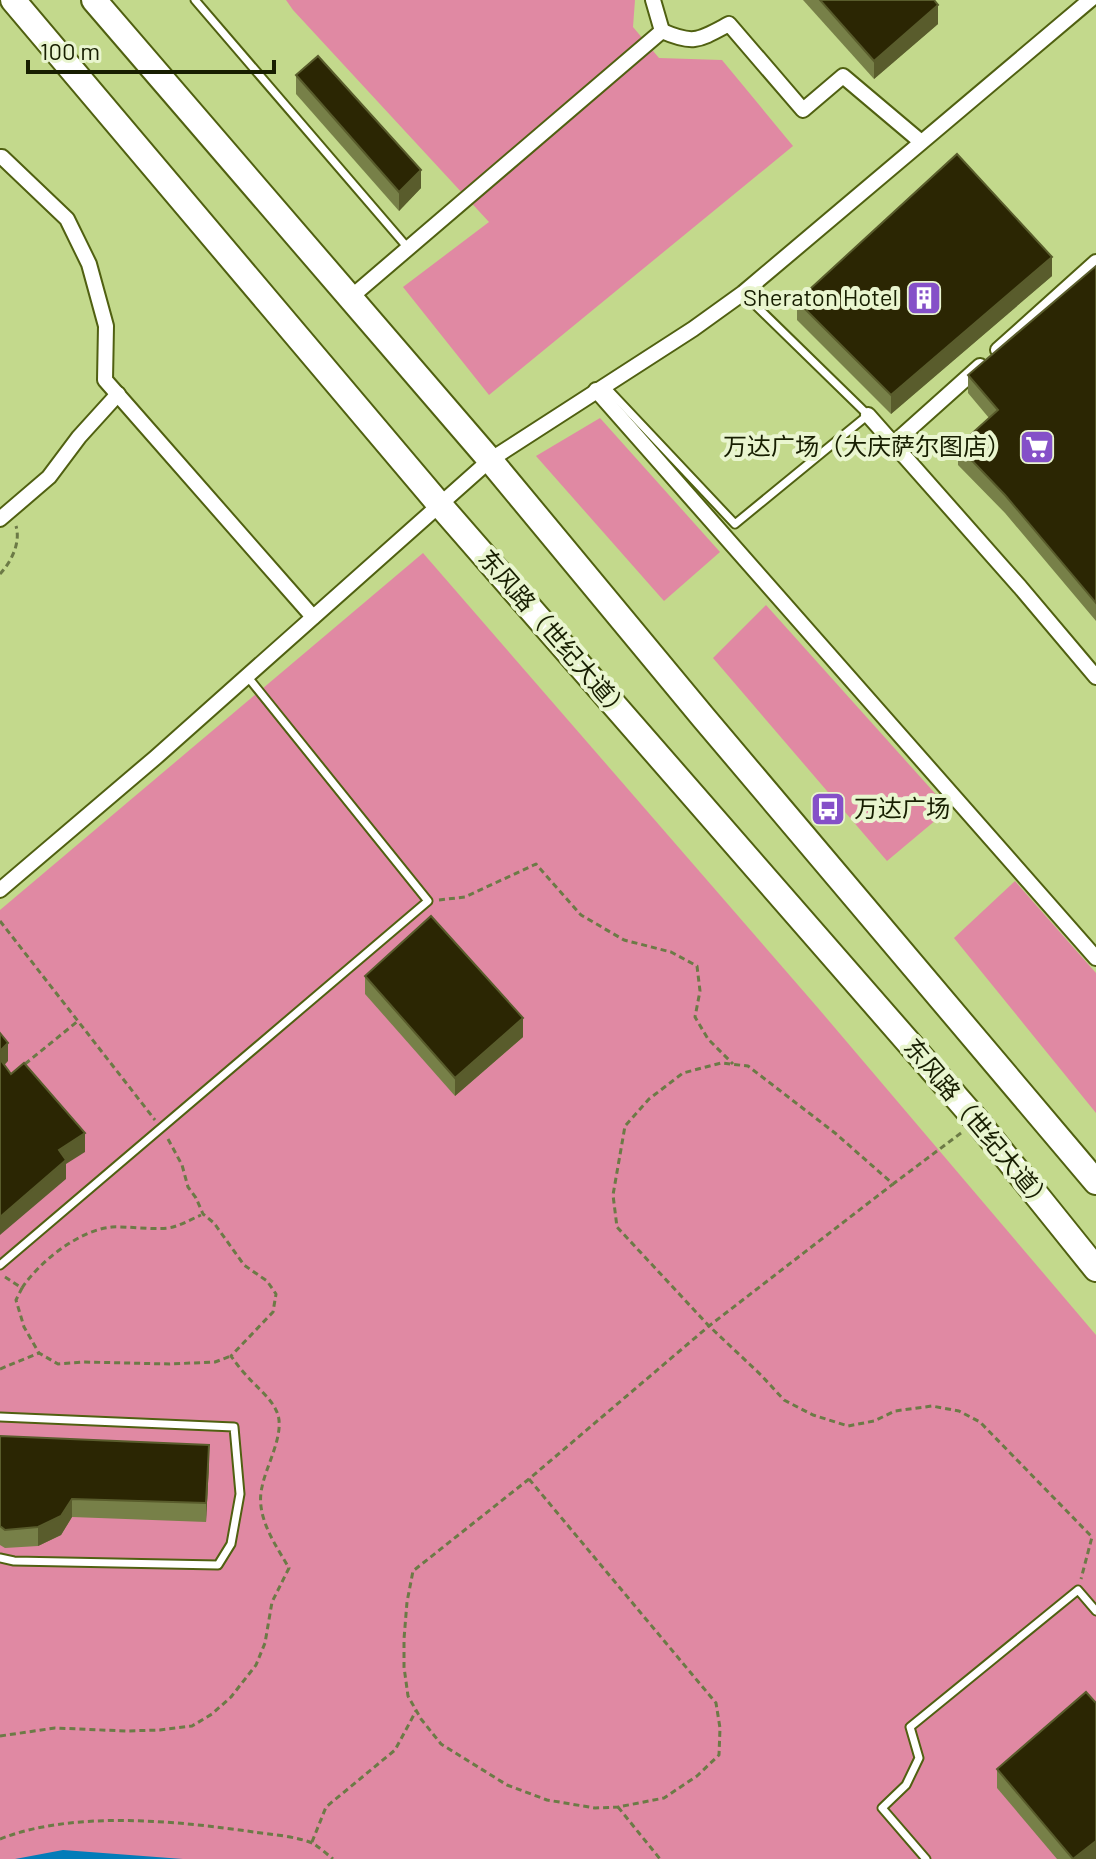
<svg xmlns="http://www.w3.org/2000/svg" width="1096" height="1859" viewBox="0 0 1096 1859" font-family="Barlow,'Noto Sans SC',sans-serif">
	<rect width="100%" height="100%" fill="#c3d98c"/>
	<g fill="#e089a3">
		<polygon points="286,0 635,0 633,27 659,58 722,60 793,146 489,395 403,287 489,222 293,10"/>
		<polygon points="600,418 720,552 664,601 536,456"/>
		<polygon points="423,553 818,1008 1096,1335 1096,1859 0,1859 0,910"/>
		<polygon points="766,605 949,809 887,861 713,658"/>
		<polygon points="1015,881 1096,973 1096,1113 954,938"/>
	</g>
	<polygon fill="#037cb9" points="63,1850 183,1859 15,1859"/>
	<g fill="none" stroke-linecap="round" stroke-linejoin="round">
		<g stroke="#506011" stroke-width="11">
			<g id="lane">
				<polyline points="195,0 408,248"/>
				<polyline points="604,385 735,524 868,415 743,293"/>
				<polyline points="0,1265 428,901 247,676"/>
				<polyline points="0,1417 234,1427 240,1494 231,1544 218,1565 14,1561 0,1558"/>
				<polyline points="926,1859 882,1808 906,1785 919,1758 910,1727 1078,1590 1096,1611"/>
			</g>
		</g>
		<g stroke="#506011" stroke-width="18">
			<g id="street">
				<path d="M662,31c32,14 37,9 67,-7l74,86 40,-34 77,65"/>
				<polyline points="0,157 2,157 67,219 89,264 106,326 105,380 313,617"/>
				<polyline points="350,298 662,31 653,0"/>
				<polyline points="998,350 1096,262"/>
				<polyline points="596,390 1096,958"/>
				<polyline points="868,415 1020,587 1096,677"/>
				<polyline points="894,443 980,366"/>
				<polyline points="0,519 49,477 79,437 118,394"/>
				<polyline points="0,890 155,758 490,460 693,329 743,293 1090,0"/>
			</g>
		</g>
		<g stroke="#506011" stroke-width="28">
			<g id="highway">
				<polyline points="13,0 439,504 977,1121 1096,1269"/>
				<polyline points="94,0 490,460 703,717 1096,1182"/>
			</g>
		</g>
		<g stroke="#6c7a46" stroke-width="3" stroke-dasharray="6 4" stroke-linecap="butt">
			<path d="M0,574c11,-12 21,-31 16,-48"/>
			<polyline points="439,900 465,897 536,864 581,915 624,940 671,952 697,966 700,991 695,1017 708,1039 733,1064"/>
			<polyline points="0,921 155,1120"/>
			<polyline points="25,1064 78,1021"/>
			<polyline points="961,1133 893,1184 835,1133 748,1066 721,1063 683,1073 649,1099 625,1126 613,1195 617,1227 709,1326 761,1375 784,1400 813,1415 848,1426 874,1421 895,1411 932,1406 959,1411 980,1422 1092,1537 1081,1579"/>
			<polyline points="5,1277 22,1288 16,1300 24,1327 39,1353 58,1364 84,1362 170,1364 215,1362 231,1356"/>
			<path d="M22,1288c17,-26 57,-58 90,-61 16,-1 49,4 61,0 10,-3 19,-8 28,-12"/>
			<polyline points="0,1369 39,1353"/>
			<polyline points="529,1479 716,1703 720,1728 719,1755 697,1776 664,1798 618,1807 595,1808 547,1800 507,1785 441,1744 421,1719 408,1696 404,1667 404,1639 407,1602 413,1571 529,1479 709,1326 893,1184"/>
			<path d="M0,1736l55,-8 71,3 34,-1 32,-4 20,-12 19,-17 25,-32 9,-22 7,-41 17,-34c-14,-24 -34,-52 -27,-81 4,-21 22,-51 16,-72 -5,-16 -21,-27 -31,-39 -6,-6 -11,-13 -16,-20l42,-44 3,-18 -9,-13 -23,-16 -30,-42 -11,-9 -7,-16 -8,-11 -6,-22 -14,-26"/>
			<polyline points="618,1807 660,1859"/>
			<path d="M0,1839c74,-29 177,-18 254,-7 15,2 47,5 60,12 6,4 13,10 19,15"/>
			<polyline points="312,1842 326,1807 395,1750 416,1711"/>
		</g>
		<use href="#lane" stroke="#fff" stroke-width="7"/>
		<use href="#street" stroke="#fff" stroke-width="14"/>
		<use href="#highway" stroke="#fff" stroke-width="24"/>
	</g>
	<g fill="#778048">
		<polygon points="803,0 934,0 938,24 874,79"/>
		<polygon points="296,75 421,188 399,211 296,94"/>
		<polygon points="1096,266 1096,621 1005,513 958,465 958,446 989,418 968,393 968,375"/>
		<polygon points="1052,276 891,414 797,320 797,301"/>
		<polygon points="365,976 523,1037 455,1096 365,994"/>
		<polygon points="0,1436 209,1463 206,1522 72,1517 61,1535 38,1546 5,1548 0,1545"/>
		<polygon points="997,1769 1096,1859 1057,1859 997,1788"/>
	</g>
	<g fill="#595c2c">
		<polygon points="938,5 938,24 874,79 874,61"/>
		<polygon points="421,170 421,188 399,211 399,192"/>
		<polygon points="1052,257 1052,276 891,414 891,395"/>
		<polygon points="523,1018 523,1037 455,1096 455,1078"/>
		<polygon points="8,1043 8,1061 0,1070 0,1051"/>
		<polygon points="85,1133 85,1152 66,1164 66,1179 0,1235 0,1217 59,1150"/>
		<polygon points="209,1445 209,1463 206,1522 206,1503"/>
		<polygon points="72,1499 72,1517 61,1535 38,1546 38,1527"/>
		<polygon points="1096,1841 1096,1859 1073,1859"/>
	</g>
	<g fill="#2b2603" stroke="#595c2c" stroke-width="2">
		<polygon points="820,0 934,0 938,5 874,61"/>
		<polygon points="318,56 421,170 399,192 296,75"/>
		<polygon points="957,154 1052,257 891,395 797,301"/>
		<polygon points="1096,266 1096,603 1005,495 958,446 998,410 968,375"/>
		<polygon points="431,916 523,1018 455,1078 365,976"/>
		<polygon points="0,1033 8,1043 0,1051"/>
		<polygon points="0,1059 11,1074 24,1063 85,1133 59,1150 66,1160 0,1217"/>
		<polygon points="0,1436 209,1445 206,1503 72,1499 61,1516 38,1527 5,1530 0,1526"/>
		<polygon points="1086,1692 1096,1703 1096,1841 1073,1859 997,1769"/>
	</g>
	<defs>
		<g id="building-square" transform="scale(1.8)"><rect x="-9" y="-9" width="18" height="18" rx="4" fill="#8550c8" stroke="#e9f5cf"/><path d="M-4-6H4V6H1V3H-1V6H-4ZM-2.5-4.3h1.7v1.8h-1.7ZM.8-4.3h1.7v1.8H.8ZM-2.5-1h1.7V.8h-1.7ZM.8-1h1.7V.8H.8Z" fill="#fff"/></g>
		<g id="supermarket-square" transform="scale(1.8)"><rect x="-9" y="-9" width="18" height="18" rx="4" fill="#8550c8" stroke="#e9f5cf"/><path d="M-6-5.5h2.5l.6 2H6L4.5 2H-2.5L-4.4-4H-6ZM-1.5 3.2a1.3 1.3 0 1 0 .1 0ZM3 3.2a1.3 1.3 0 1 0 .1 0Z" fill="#fff"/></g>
		<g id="bus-square" transform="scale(1.8)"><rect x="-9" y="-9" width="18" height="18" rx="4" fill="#8550c8" stroke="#e9f5cf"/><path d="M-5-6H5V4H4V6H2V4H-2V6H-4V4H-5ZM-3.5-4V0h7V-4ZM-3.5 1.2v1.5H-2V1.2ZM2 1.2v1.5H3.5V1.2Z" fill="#fff"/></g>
	</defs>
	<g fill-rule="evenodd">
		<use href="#building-square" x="924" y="298"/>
		<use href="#supermarket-square" x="1037" y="447"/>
		<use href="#bus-square" x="828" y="809"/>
	</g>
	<g text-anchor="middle" stroke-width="8" stroke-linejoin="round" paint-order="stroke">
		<g font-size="24" fill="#171e01" stroke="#e9f5cf" text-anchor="end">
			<text x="898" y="306">Sheraton Hotel</text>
			<text x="1011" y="455">万达广场（大庆萨尔图店）</text>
			<text x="854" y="817" text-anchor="start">万达广场</text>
		</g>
		<g font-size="24" fill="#171e01" stroke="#e9f5cf">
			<text transform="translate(554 635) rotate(49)" y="8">东风路（世纪大道）</text>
			<text transform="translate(978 1125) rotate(50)" y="8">东风路（世纪大道）</text>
		</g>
	</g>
	<path d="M28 60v12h246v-12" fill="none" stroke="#171e01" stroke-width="4"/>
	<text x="40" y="60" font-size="24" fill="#171e01" stroke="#e9f5cf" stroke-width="6" paint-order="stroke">100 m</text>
</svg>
